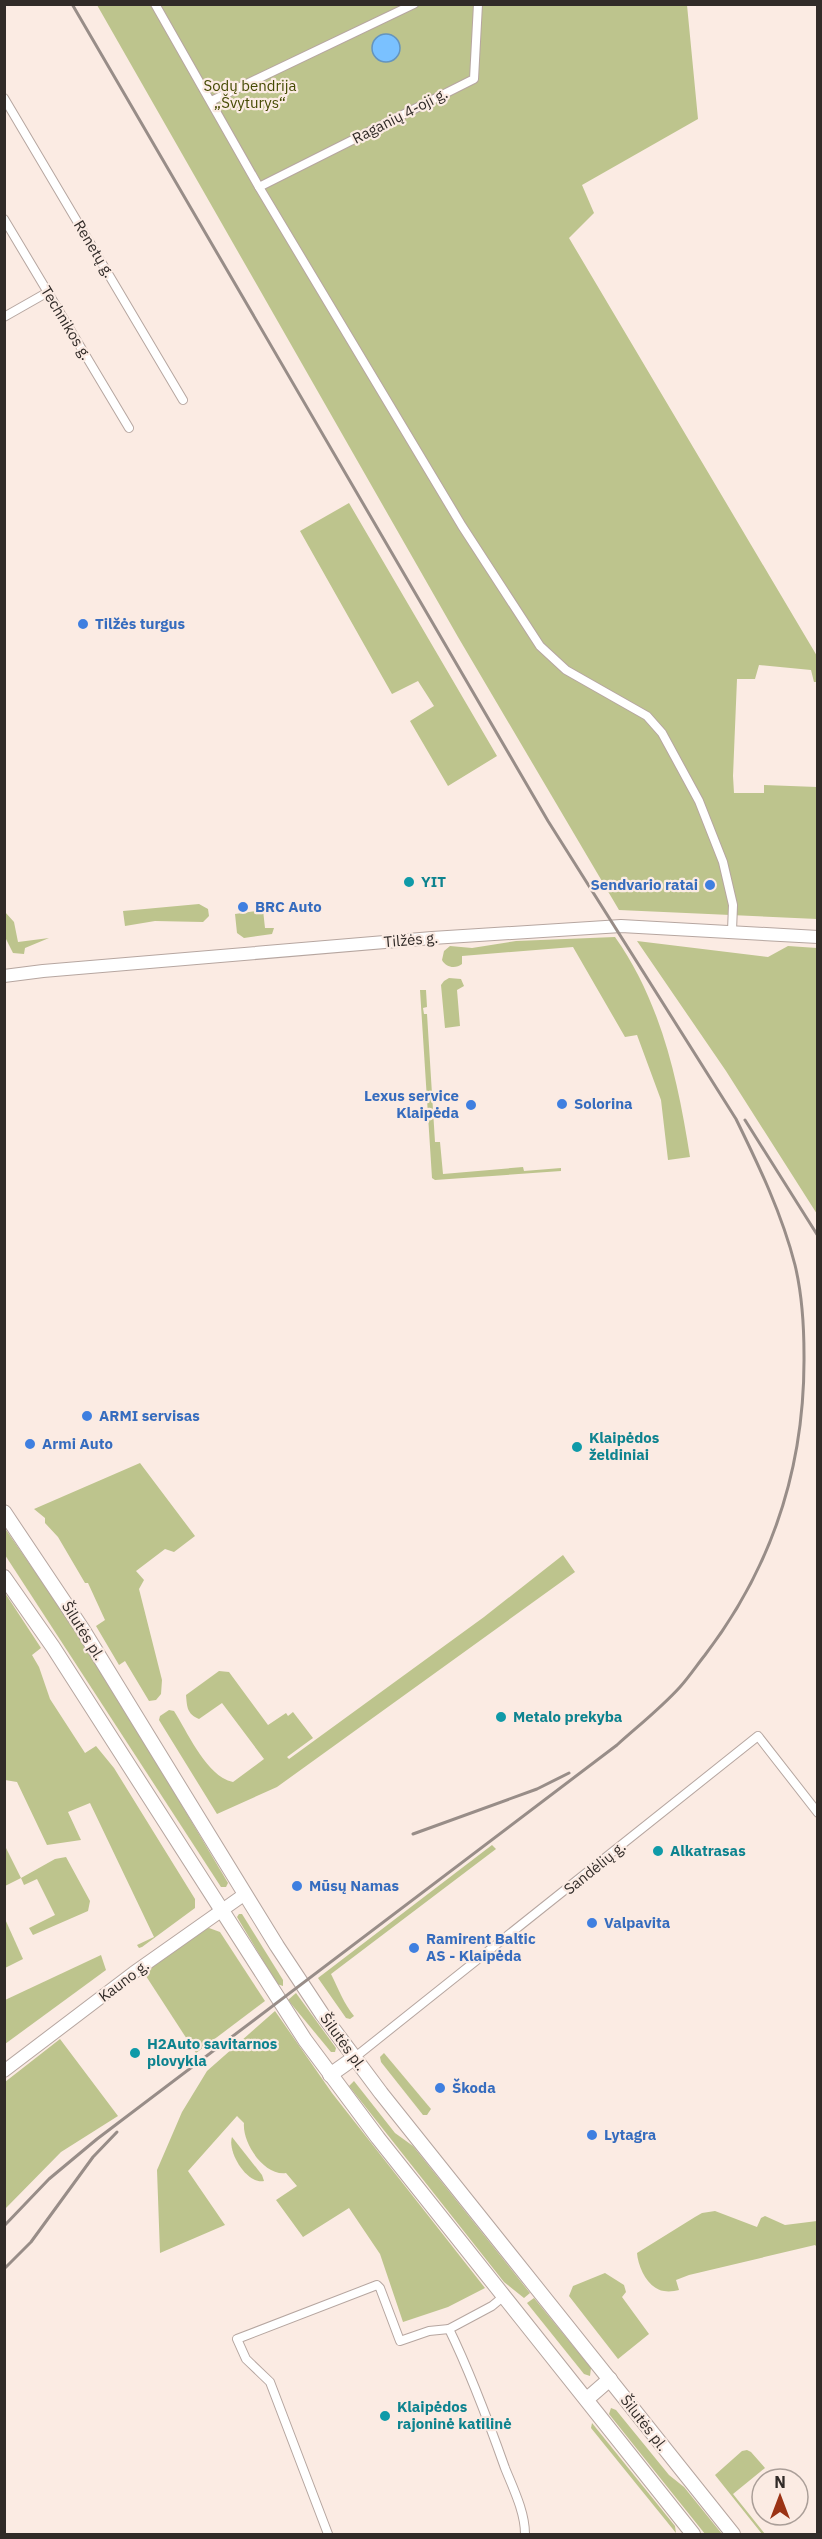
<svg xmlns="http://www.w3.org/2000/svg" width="822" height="2539" viewBox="0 0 822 2539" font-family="'IBM Plex Sans',sans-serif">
	<rect width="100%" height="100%" fill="#fbebe3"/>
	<g fill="#bdc48d">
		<polygon points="97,5 687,5 698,119 582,185 594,213 569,238 817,656 817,682 814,682 811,670 759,665 755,679 737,679 733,776 734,793 764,793 764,785 817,787 817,919 619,910 458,637"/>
		<polygon points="349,503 497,756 448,786 410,721 434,706 418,681 392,694 300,531"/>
		<polygon points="199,904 208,909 209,916 203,922 155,921 125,926 123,911"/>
		<polygon points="263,910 265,928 274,928 272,934 244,938 237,933 235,914"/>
		<polygon points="5,912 14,922 18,942 49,938 25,948 24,954 13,953 5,937"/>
		<path d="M615,937c46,65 63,143 75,220l-22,3 -7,-60 -24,-65 -12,2 -52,-90 -111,9v8c-6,5 -16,4 -20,-4l2,-9 6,-5 22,2 44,-7z"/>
		<polygon points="637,941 768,957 788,946 817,948 817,1214 726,1071"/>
		<polygon points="449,978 461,979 464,986 457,990 460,1026 445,1028 441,985 444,981"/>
		<polygon points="420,990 426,990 427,1007 423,1008 424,1014 427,1014 435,1142 440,1142 443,1174 523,1167 524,1171 561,1168 561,1171 435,1180 432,1178"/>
		<polygon points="140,1463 195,1536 174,1552 165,1549 136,1571 144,1580 139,1589 162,1680 161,1694 156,1700 149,1701 125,1661 119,1665 96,1626 105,1620 88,1583 85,1583 58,1537 45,1523 45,1518 34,1509"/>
		<polygon points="4,1527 79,1635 114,1691 228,1883 226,1887 221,1887 5,1555"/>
		<path d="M563,1555l12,17 -298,215 -60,27 -58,-94 1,-4 9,-6 5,1c14,22 33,66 59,71l31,-23 -42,-56 -23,16c-12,-5 -12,-12 -13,-24l33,-24 10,1 39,53 18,-12 2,3 5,-4 20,26 -26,19 2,2 195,-142z"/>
		<polygon points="5,1593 41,1648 32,1655 39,1667 50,1699 85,1753 96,1746 114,1768 195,1899 195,1908 142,1947 139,1948 137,1945 154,1937 90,1803 68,1812 81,1840 47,1845 17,1782 5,1780"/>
		<polygon points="4,1844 21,1878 55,1859 66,1857 90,1901 88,1911 33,1935 29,1928 55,1915 37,1879 24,1885 21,1878 5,1886"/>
		<path d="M492,1845l4,4 -165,125c7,14 13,30 23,42l-4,3 -4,-1 -28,-40z"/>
		<polygon points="239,1914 242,1914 283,1980 283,1986 277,1984 237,1917"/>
		<polygon points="5,1919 23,1959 5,1968 4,1968"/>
		<polygon points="209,1928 220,1932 265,2001 196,2053 144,1973 199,1931"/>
		<polygon points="101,1955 106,1970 5,2044 5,2000"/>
		<polygon points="296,1993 336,2048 335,2052 331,2052 288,2000"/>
		<path d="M275,2011l57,82 153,195 -37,19 -45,15 -23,-68 -31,-46 -46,29 -27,-37 21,-14 -11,-13c-22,3 -44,-30 -42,-50l-7,-7 -49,55 37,54 -65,28 -3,-83 25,-58 25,-41z"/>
		<polygon points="60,2039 118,2116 61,2152 5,2209 5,2082"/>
		<polygon points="384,2053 431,2109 427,2115 423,2115 381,2062 380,2057"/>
		<polygon points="354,2081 395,2133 413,2146 530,2293 524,2298 504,2282 349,2086"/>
		<path d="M232,2137l30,38 2,6c-17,4 -37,-29 -32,-44z"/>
		<path d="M715,2211l42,16 4,-9 4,-2 20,9 32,-4v26l-2,-2 -126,30 -13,5 3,10c-4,1 -10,2 -15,1 -16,-2 -26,-24 -27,-38l58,-36 7,-4z"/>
		<polygon points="605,2273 624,2285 626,2292 622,2297 649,2334 618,2359 569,2296 573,2286"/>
		<polygon points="534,2298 591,2368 590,2376 584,2374 527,2303"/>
		<polygon points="611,2408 616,2410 669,2475 684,2487 722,2534 705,2534 609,2414"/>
		<polygon points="592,2423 675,2526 676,2533 591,2428"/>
		<polygon points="747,2450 751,2452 765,2468 733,2494 765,2534 762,2534 715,2475 742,2451"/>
	</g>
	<circle fill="#7ac1ff" stroke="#6494be" stroke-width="1.5" cx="386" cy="48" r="14"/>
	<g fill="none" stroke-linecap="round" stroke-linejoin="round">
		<g stroke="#b6a6a0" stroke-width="10">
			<g id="minor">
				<polyline points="155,4 259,187 462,526 540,646 566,670 647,716 662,733 699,801 723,862 733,905 732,931"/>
				<polyline points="4,98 183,400"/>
				<polyline points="211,101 414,4"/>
				<polyline points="259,187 474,79 478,4"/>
				<polyline points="4,219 129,428"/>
				<polyline points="4,317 48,292"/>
				<polyline points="354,2058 758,1736 818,1813"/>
				<path d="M504,2296l-12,10 -43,23c22,45 39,91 56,139 8,20 20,44 20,66"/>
				<polyline points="328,2534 270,2382 246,2359 237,2339 377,2285 380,2288 400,2341 429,2331 449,2329"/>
			</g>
		</g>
		<g stroke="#b6a6a0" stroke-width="14">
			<g id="secondary">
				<polyline points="4,976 43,971 432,938 621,926 818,937"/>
				<polyline points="4,2071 133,1973 245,1894"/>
			</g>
		</g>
		<g stroke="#b6a6a0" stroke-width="16">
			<g id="primary">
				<polyline points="4,1512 83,1630 277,1946 322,2014 381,2093 733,2534"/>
				<polyline points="4,1577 53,1647 305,2040 378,2138 693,2534"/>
				<polyline points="330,2075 354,2058"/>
				<polyline points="587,2399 610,2379"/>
			</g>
		</g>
		<use href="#minor" stroke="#fff" stroke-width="8"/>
		<use href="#secondary" stroke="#fff" stroke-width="12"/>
		<use href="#primary" stroke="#fff" stroke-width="14"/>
		<g stroke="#988d88" stroke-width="3">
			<polyline points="745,1120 818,1236"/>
			<polyline points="413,1834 537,1789 569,1773"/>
			<path d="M4,2226l45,-47 48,-40 520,-394c21,-19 44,-37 63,-58 9,-10 17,-22 25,-32 68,-89 100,-188 99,-300 0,-29 -2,-61 -9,-90 -13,-51 -36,-99 -59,-146l-188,-298 -476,-817"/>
			<polyline points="4,2269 31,2242 93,2157 117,2132"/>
		</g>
	</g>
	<g fill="#3f7fe0" stroke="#fbebe3" stroke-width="2">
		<circle cx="83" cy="624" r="6"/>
		<circle cx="710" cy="885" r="6"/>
		<circle cx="243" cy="907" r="6"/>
		<circle cx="562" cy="1104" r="6"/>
		<circle cx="471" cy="1105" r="6"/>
		<circle cx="87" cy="1416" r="6"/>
		<circle cx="30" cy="1444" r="6"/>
		<circle cx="297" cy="1886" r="6"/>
		<circle cx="592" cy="1923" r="6"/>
		<circle cx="414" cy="1948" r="6"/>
		<circle cx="440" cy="2088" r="6"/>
		<circle cx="592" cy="2135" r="6"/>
	</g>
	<g fill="#0f9aa8" stroke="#fbebe3" stroke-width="2">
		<circle cx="409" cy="882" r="6"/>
		<circle cx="577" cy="1447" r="6"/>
		<circle cx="501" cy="1717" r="6"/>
		<circle cx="658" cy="1851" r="6"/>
		<circle cx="135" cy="2053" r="6"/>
		<circle cx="385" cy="2416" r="6"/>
	</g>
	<g text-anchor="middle" stroke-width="4.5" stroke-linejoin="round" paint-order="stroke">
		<g font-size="15" fill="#454a03" stroke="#fbebe3">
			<text x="250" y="91">Sodų bendrija<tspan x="250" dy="17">„Švyturys“</tspan></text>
		</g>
		<g font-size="15" fill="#312b28" stroke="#fbebe3">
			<text transform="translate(400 116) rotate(-27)" y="5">Raganių 4-oji g.</text>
			<text transform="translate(94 249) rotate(59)" y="5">Renetų g.</text>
			<text transform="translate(66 323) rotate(59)" y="5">Technikos g.</text>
			<text transform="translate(411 940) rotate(-5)" y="5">Tilžės g.</text>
			<text transform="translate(83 1631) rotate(58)" y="5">Šilutės pl.</text>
			<text transform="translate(595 1868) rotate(-39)" y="5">Sandėlių g.</text>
			<text transform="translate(124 1981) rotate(-37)" y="5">Kauno g.</text>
			<text transform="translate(343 2042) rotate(54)" y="5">Šilutės pl.</text>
			<text transform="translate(644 2423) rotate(52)" y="5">Šilutės pl.</text>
		</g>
		<g font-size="15" font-weight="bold" fill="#366cbe" stroke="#fbebe3" text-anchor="start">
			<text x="95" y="629">Tilžės turgus</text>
			<text x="698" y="890" text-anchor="end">Sendvario ratai</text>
			<text x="255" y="912">BRC Auto</text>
			<text x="459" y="1101" text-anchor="end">Lexus service<tspan x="459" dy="17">Klaipėda</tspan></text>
			<text x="574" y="1109">Solorina</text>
			<text x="99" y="1421">ARMI servisas</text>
			<text x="42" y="1449">Armi Auto</text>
			<text x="309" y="1891">Mūsų Namas</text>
			<text x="604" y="1928">Valpavita</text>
			<text x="426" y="1944">Ramirent Baltic<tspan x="426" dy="17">AS - Klaipėda</tspan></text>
			<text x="452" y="2093">Škoda</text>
			<text x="604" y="2140">Lytagra</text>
		</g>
		<g font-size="15" font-weight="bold" fill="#0d838f" stroke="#fbebe3" text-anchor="start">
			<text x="421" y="887">YIT</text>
			<text x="589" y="1443">Klaipėdos<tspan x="589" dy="17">želdiniai</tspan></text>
			<text x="513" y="1722">Metalo prekyba</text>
			<text x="670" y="1856">Alkatrasas</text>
			<text x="147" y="2049">H2Auto savitarnos<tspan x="147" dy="17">plovykla</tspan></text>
			<text x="397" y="2412">Klaipėdos<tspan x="397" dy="17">rajoninė katilinė</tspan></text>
		</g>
	</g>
	<rect width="822" height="2539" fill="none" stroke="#312b28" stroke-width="12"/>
	<g transform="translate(780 2497)"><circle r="28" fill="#fbebe3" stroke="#aa9e98" stroke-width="1.5"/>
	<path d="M0-4.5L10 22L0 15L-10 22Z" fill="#9b3315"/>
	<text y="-9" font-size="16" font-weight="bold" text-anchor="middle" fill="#312b28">N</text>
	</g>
</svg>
